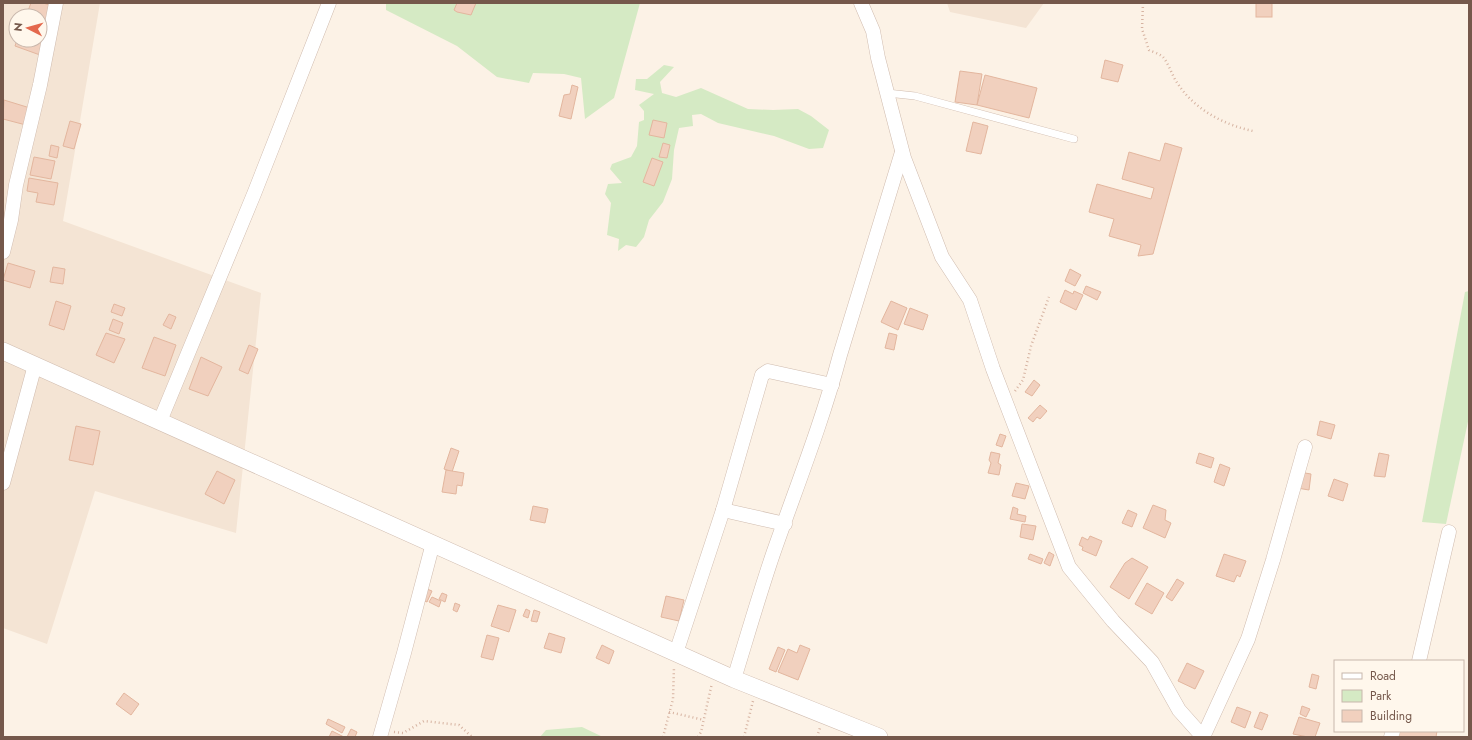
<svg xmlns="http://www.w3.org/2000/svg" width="1472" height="740" viewBox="0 0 1472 740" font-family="Jost,sans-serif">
	<rect width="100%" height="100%" fill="#fcf2e6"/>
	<g fill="#f4e4d4" fill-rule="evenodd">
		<path d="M3,3h97l-37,218 198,72 -25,240 -141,-42 -48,153 -44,-16zM16,16h24v24h-24z"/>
		<polygon points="947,3 1044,3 1026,28 950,12"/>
	</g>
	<g fill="#d5eac4">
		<polygon points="386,3 640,3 614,98 585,119 581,78 564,74 533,73 529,83 497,77 457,46 386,10"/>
		<polygon points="664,65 674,67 660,82 662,93 676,97 701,88 748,109 773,110 798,109 811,116 829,130 823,148 809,149 774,136 718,123 701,114 692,115 693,126 679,128 674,150 672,179 663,202 649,220 644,237 636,247 626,245 618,251 619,239 607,235 611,203 605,194 608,184 622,183 610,169 612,164 631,157 637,146 639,122 644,120 644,111 639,105 654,94 635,90 636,79 647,79"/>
		<polygon points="1469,291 1469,417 1446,524 1422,522 1465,292"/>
		<polygon points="582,727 603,737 540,737 546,730"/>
	</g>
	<g fill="#f1d0be" stroke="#e3b69e">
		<polygon points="31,3 43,3 53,6 45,27 40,25 40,16 26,16"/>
		<polygon points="457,3 476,3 471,15 457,12 454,10"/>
		<rect x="1256" y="3" width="16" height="14"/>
		<polygon points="40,27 47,29 40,55 15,46 17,40 40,40"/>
		<polygon points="1105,60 1123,65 1118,82 1101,78"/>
		<polygon points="960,71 982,74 977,105 955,102"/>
		<polygon points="985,75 1037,88 1029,118 977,105"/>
		<polygon points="572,85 578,87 571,119 559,116 564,95 570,94"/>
		<polygon points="4,100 30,108 26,125 3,119"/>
		<polygon points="653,120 667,123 664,138 649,135"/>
		<polygon points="70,121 81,124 74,149 63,146"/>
		<polygon points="973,122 988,126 981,154 966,151"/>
		<polygon points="663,143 670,145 667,158 659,157"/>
		<polygon points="1165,143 1182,148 1153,254 1138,256 1141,245 1109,236 1114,219 1089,212 1097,184 1151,199 1154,188 1122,179 1129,152 1160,161"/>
		<polygon points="51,145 59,147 57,158 49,156"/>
		<polygon points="34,157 55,161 51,179 30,175"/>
		<polygon points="652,158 663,162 654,186 643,182"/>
		<polygon points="29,178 58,183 54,205 36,202 38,193 27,191"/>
		<polygon points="8,263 35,271 30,288 3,280"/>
		<polygon points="53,267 65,269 63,284 50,282"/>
		<polygon points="1070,269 1081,275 1075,286 1065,281"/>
		<polygon points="1086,286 1101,292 1097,300 1083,293"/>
		<polygon points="1065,290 1073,294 1074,291 1083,295 1076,310 1060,302"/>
		<polygon points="56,301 71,306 64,330 49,325"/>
		<polygon points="891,301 907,308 898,330 881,322"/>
		<polygon points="114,304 125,308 122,316 111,312"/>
		<polygon points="910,308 928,315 923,330 904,324"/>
		<polygon points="169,314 176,317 171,329 163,325"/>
		<polygon points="113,319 123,323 119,334 109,330"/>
		<polygon points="106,333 125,339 114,363 96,355"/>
		<polygon points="889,333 897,335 894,350 885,348"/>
		<polygon points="154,337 176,345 165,376 142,368"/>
		<polygon points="249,345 258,349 248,374 239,370"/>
		<polygon points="201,357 222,367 208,396 189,389"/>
		<polygon points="1034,380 1040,385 1032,396 1025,392"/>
		<polygon points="1040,405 1047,411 1040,419 1037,417 1033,422 1028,418"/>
		<polygon points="1320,421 1335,425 1331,439 1317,435"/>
		<polygon points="76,426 100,431 93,465 69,460"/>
		<polygon points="1000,434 1006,436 1002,447 996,445"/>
		<polygon points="451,448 459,451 452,472 444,469"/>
		<polygon points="991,452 1000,454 998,463 1001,465 999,475 988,473 991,463 989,460"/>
		<polygon points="1199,453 1214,458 1211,468 1196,463"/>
		<polygon points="1379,453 1389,455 1385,477 1374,476"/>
		<polygon points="1220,464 1230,468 1224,486 1214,482"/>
		<polygon points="446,470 464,473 462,486 457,485 456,494 442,492"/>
		<polygon points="217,471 235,480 224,504 205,494"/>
		<polygon points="1299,472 1311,474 1309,490 1297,488"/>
		<polygon points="1334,479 1348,484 1343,501 1328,496"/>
		<polygon points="1016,483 1029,486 1025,499 1012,496"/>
		<polygon points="1153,505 1166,510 1165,520 1171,523 1165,538 1143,528"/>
		<polygon points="533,506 548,509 545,523 530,520"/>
		<polygon points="1013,507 1018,509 1017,514 1026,516 1025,522 1010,519"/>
		<polygon points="1128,510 1137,514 1132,527 1122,523"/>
		<polygon points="1022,524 1036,526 1033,540 1020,537"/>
		<polygon points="1090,536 1102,541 1096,556 1082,550 1083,547 1079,545 1082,537 1088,540"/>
		<polygon points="1049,552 1054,555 1050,566 1044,563"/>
		<polygon points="1030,554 1043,559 1041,564 1028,559"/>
		<polygon points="1224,554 1246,561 1240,577 1237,575 1234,582 1216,576"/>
		<polygon points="1132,558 1148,567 1129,599 1110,587 1125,563"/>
		<polygon points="1177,579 1184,583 1172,601 1166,597"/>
		<polygon points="1147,583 1164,593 1152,614 1135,604"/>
		<polygon points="427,589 432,591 427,602 422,600"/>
		<polygon points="442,593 447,595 445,602 439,599"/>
		<polygon points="666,596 684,600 679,621 661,617"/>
		<polygon points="432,597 441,601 439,607 429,602"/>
		<polygon points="455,603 460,605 457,612 453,610"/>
		<polygon points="498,605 516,610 509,632 491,626"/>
		<polygon points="526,609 530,611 528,618 523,616"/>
		<polygon points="534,610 540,612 537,622 531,621"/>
		<polygon points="549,633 565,638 561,653 544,648"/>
		<polygon points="487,635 499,638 493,660 481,657"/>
		<polygon points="602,645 614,651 609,664 596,658"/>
		<polygon points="800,645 810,649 798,680 778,672 788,649 797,653"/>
		<polygon points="778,647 785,650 776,672 769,669"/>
		<polygon points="1187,663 1204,671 1195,689 1178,681"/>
		<polygon points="1312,674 1319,676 1316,689 1309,687"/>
		<polygon points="124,693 139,704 131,715 116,704"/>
		<polygon points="1302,706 1310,709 1306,717 1300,714"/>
		<polygon points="1237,707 1251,712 1245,728 1231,722"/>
		<polygon points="1260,712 1268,715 1262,730 1254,727"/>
		<polygon points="1299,717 1320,723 1315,737 1308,737 1293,734"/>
		<polygon points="328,719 345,727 342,733 326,724"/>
		<polygon points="351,729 357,732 355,737 347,737"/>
		<polygon points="332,731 344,737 329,737"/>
		<polygon points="1396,731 1437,731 1436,737 1394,737"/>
	</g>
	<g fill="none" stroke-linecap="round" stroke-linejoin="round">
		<g stroke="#d0bcaf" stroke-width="8">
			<polyline id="service" points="887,93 915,96 1074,139"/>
		</g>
		<g stroke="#d0bcaf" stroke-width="15">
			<g id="minor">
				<polyline points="861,3 873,31 878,58 904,158 942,257 970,300 993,369 1069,567 1113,621 1152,662 1179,710 1203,737"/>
				<polyline points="3,252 11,220 16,185 40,85 56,3"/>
				<polyline points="160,421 254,194 329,3"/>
				<polyline points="3,483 35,365"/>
				<polyline points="723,510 785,524"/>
				<polyline points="676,653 723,510 762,375 768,371 832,385"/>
				<polyline points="1419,661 1449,532"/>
				<path d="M734,679c13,-42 25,-84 39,-125 23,-66 49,-131 67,-199l62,-203"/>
				<polyline points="380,737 404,653 433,543"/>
				<polyline points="1203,737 1248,639 1273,560 1305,447"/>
				<polyline points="1391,737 1393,731"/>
			</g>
		</g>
		<g stroke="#d0bcaf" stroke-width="18">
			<polyline id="tertiary" points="3,351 734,679 879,737"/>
		</g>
		<g stroke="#d6b3a1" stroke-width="2.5" stroke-dasharray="1 3" stroke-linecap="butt">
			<path d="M1143,3l-1,26 7,21c4,2 11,4 14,7 6,7 9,19 15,27 16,25 46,41 75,47"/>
			<polyline points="1015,391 1023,380 1031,346 1049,297"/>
			<polyline points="669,712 704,720"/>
			<polyline points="394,732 403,733 424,721 459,725 472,737"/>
			<polyline points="663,737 673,699 674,667"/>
			<polyline points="698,737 701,732 712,683"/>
			<polyline points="744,737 753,701"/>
			<polyline points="817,737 820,728"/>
		</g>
		<use href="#service" stroke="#fff" stroke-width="7"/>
		<use href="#minor" stroke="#fff" stroke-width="14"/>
		<use href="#tertiary" stroke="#fff" stroke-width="17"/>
	</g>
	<rect width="1472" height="740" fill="none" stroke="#75584b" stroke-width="8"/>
	<rect x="1334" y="660" width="130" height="72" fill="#fff7ec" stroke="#c8b7ac"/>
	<rect x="1342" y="673" width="20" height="6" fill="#ffffff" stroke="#c8b7ac"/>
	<text x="1370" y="680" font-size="12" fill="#75584b">Road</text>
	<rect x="1342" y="690" width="20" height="12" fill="#d5eac4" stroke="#c8b7ac"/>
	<text x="1370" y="700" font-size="12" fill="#75584b">Park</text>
	<rect x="1342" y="710" width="20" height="12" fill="#f1d0be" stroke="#c8b7ac"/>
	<text x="1370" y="720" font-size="12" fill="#75584b">Building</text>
	<g transform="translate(28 28) rotate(276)"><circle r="19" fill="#fff7ec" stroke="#c8b7ac"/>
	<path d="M0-3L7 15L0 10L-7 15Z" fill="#e4684d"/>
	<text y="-6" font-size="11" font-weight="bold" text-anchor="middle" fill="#75584b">N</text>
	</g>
</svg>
